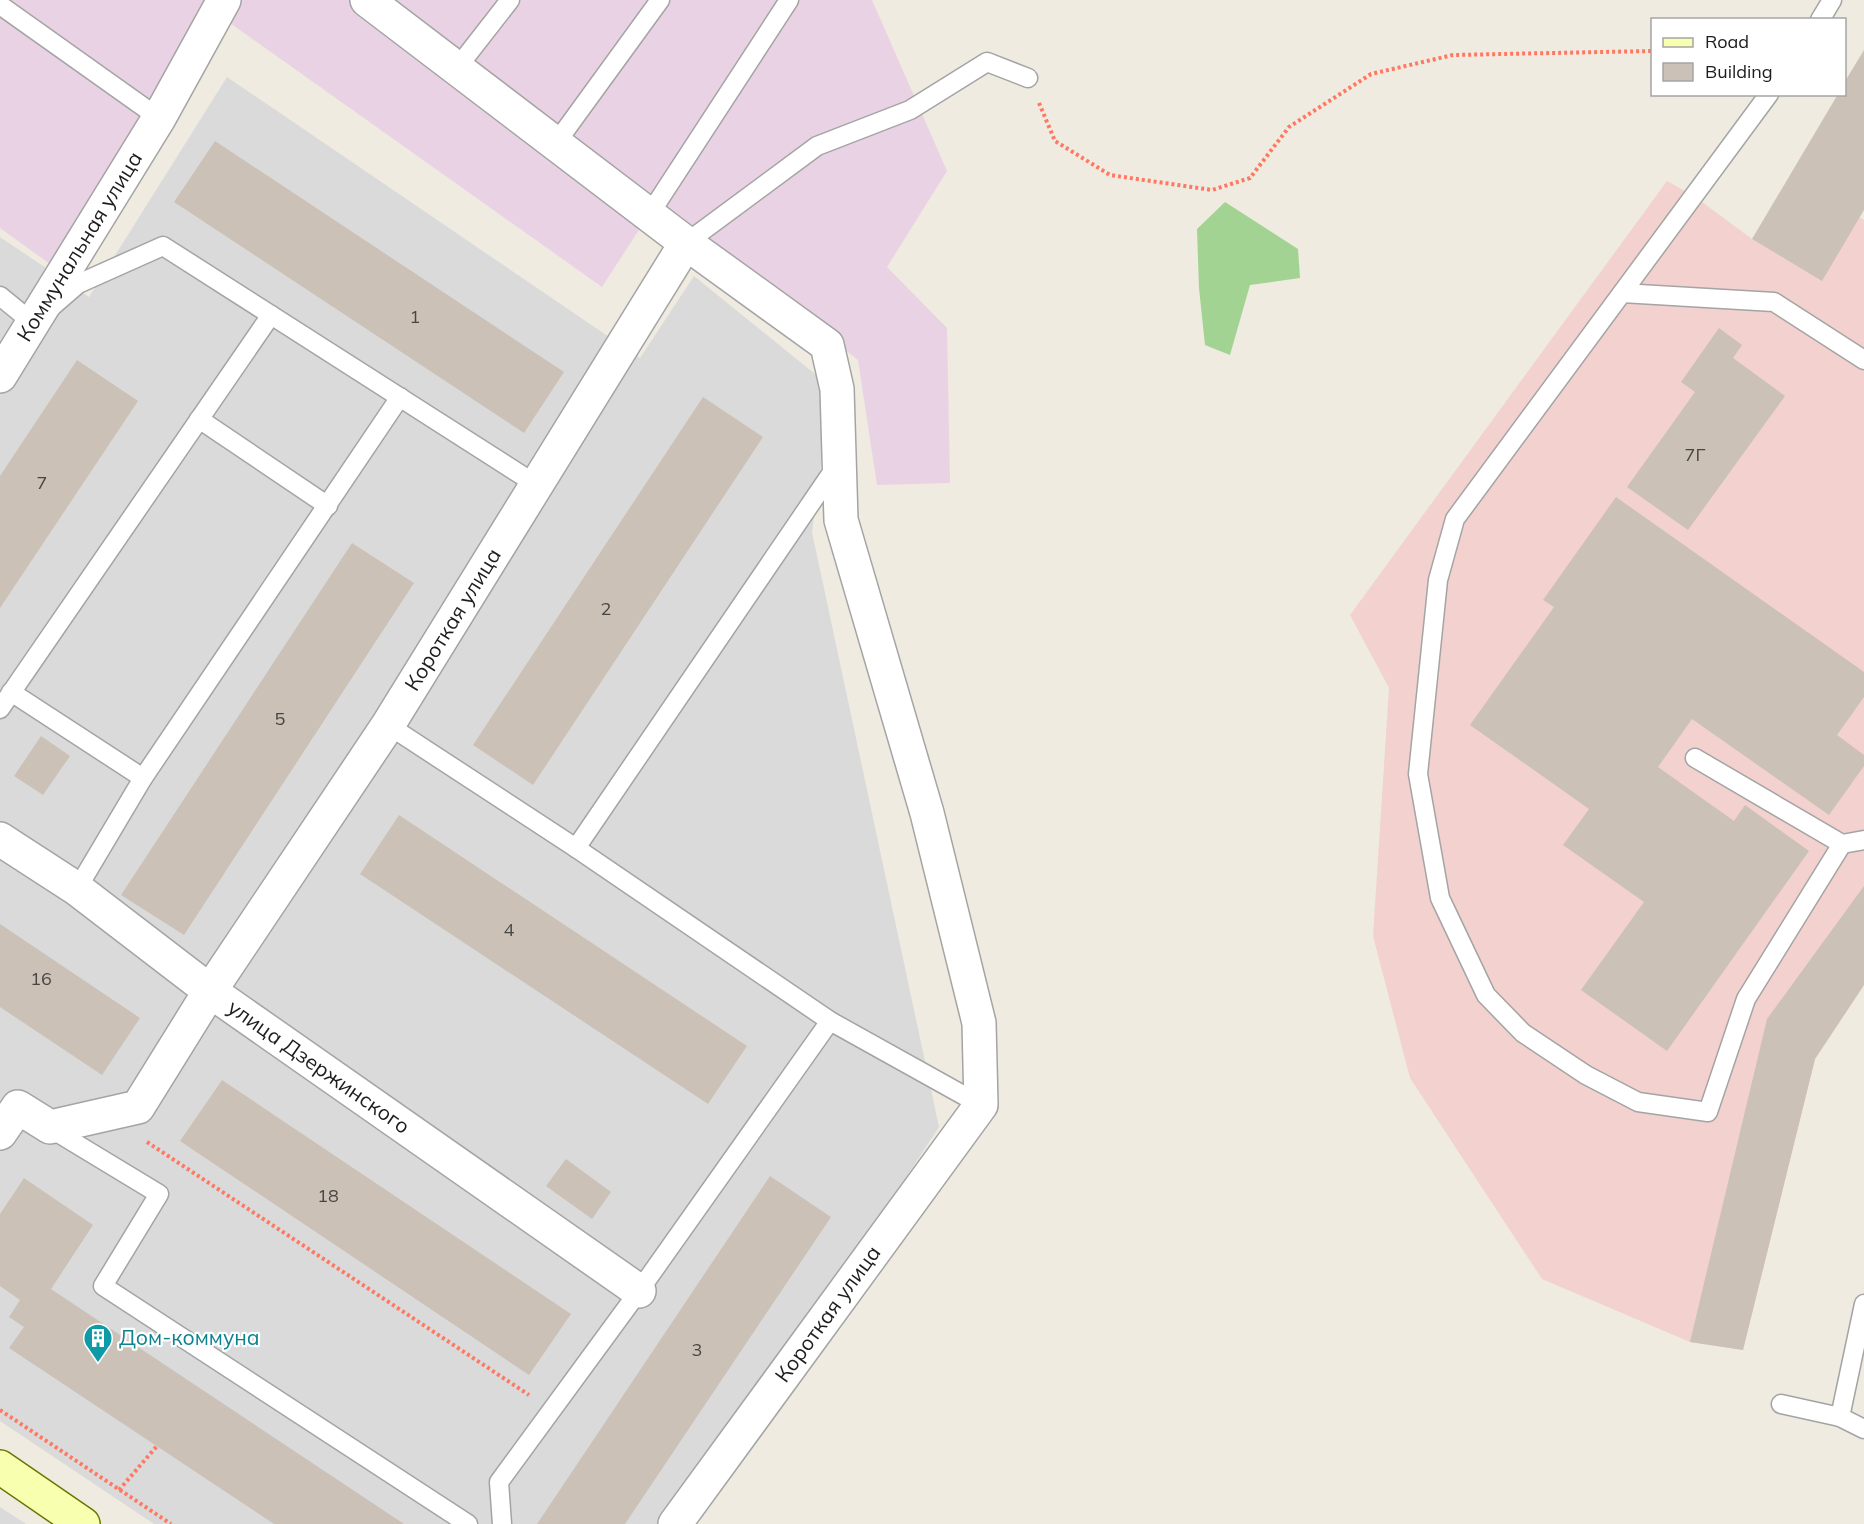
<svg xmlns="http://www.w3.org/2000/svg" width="1864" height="1524" viewBox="0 0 1864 1524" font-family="Mulish,sans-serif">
	<rect width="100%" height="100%" fill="#efebe1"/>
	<g fill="#dbdada">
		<polygon points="227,77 640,358 694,276 831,387 812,532 939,1127 678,1524 154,1524 0,1421 0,237 89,297"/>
		<polygon points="0,1507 26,1524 0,1524"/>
	</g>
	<polygon fill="#f2d1ce" points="1667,181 1694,196 1752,239 1800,267 1859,217 1864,220 1864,985 1815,1059 1743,1350 1690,1342 1542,1279 1410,1078 1373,936 1389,688 1350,615"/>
	<polygon fill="#e9d2e4" points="0,0 872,0 947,171 887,267 947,328 950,483 877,485 858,360 657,202 602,287 216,13 50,264 0,228"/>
	<polygon fill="#a2d392" points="1225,202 1298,249 1300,278 1250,285 1230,355 1205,345 1199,288 1197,229"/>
	<g fill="#cbc1b7">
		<polygon points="1864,50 1864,210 1822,281 1752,239 1838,94 1844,94 1844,83"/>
		<polygon points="215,141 564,372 524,433 174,202"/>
		<polygon points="1719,328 1742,345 1733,358 1785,396 1688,530 1627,487 1695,392 1681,382"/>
		<polygon points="77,360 138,401 0,608 0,476"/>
		<polygon points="703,397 763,437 533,785 473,745"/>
		<polygon points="1616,497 1864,672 1864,697 1837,735 1864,755 1864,766 1829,815 1692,719 1658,767 1734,821 1745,805 1809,851 1667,1051 1581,990 1644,902 1563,845 1589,809 1470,725 1554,607 1543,600"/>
		<polygon points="352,543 414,583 184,935 121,895"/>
		<polygon points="41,736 70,756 43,795 14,776"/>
		<polygon points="399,815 747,1046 708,1104 360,874"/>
		<polygon points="1864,886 1864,985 1815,1059 1743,1350 1690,1342 1767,1019"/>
		<polygon points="0,924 140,1018 102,1075 0,1007"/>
		<polygon points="222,1080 571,1314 529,1375 180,1141"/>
		<polygon points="566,1159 611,1192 592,1219 546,1186"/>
		<polygon points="770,1176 831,1217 625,1524 537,1524"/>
		<polygon points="24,1178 93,1225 51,1289 404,1524 274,1524 9,1348 24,1327 9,1317 20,1300 0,1286 0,1214"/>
	</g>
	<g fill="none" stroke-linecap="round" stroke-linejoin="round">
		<g stroke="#a4a4a4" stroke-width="21">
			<g id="lane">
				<polyline points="0,5 159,118"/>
				<polyline points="1820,20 1832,0"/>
				<polyline points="457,68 510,0"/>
				<polyline points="1769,94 1455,519 1438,580 1418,774 1440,898 1486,995 1523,1033 1586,1075 1638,1102 1708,1112 1746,999 1842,844"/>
				<polyline points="556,143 660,0"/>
				<polyline points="649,215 789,0"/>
				<polyline points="686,243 817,146 910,110 987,62 1028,78"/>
				<polyline points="1622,293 1774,302 1864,360"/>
				<polyline points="0,296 33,323 78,284 163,246 537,485"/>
				<polyline points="199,419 328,506"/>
				<polyline points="11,692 143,778"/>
				<polyline points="0,709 271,315"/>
				<polyline points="388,725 576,848 830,1021 981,1105"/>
				<polyline points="1695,758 1842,844 1864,840"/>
				<polyline points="576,848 837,465"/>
				<polyline points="77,889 143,778 400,397"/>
				<polyline points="50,1128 159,1194 103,1286 468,1524"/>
				<polyline points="1781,1404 1840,1417 1864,1429"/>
				<polyline points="1840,1417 1864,1304"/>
				<polyline points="502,1524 499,1482 639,1291 830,1021"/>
			</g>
		</g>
		<g stroke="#a4a4a4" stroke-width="36">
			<g id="street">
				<polyline points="367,0 686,243 827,345 837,389 841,520 927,813 979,1023 981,1105 675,1524"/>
				<path id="s1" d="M0,376l159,-258 65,-118"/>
				<path id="s2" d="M0,839l77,50 133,102 429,300"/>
				<path id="s3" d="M0,1133l18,-26 32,20 88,-20 72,-116 178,-266 298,-482"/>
			</g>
		</g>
		<g stroke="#670" stroke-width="36">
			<polyline id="secondary" points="0,1467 83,1524"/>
		</g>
		<g stroke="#ff7862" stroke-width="4" stroke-dasharray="3 3" stroke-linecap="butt">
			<polyline points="1039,103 1055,141 1110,175 1212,190 1250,178 1289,127 1371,74 1453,55 1652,51"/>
			<polyline points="147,1142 529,1395"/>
			<polyline points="0,1410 171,1524"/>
			<polyline points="119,1490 157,1446"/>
		</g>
		<use href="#lane" stroke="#fff" stroke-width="18"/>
		<use href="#street" stroke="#fff" stroke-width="33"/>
		<use href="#secondary" stroke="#f8ffaf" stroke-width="33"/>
	</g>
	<defs>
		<g id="building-pin" transform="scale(1.5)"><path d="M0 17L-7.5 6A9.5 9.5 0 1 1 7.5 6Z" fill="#0f9aa8" stroke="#fff"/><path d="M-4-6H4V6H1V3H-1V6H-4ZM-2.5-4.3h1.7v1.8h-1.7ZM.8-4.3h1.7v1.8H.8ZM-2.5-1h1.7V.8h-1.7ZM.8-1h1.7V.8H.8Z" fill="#fff"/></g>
	</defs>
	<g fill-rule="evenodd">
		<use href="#building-pin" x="98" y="1338"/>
	</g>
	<g text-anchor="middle" stroke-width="4.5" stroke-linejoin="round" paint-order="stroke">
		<g font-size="18" fill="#484644">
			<text x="415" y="323">1</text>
			<text x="1695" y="461">7Г</text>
			<text x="42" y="489">7</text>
			<text x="606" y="615">2</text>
			<text x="280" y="725">5</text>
			<text x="509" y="936">4</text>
			<text x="41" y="985">16</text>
			<text x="328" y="1202">18</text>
			<text x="697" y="1356">3</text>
		</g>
		<g font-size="21" fill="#1d1d1d" stroke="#fff">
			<text dy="7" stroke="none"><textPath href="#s1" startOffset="152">Коммунальная улица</textPath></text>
			<text dy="7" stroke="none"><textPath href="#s3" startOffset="740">Короткая улица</textPath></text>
			<text dy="7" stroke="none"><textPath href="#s2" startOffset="392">улица Дзержинского</textPath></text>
			<text transform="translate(828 1314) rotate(-54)" y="7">Короткая улица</text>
		</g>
		<g font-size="21" fill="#0d838f" stroke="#fff" text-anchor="start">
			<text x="119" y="1345">Дом-коммуна</text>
		</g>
	</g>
	<rect x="1651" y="18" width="195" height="78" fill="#ffffff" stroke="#a5a5a5" stroke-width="1.5"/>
	<rect x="1663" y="38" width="30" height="9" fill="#f8ffaf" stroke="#a5a5a5" stroke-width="1.5"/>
	<text x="1705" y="48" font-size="18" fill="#1d1d1d">Road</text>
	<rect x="1663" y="63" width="30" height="18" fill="#cbc1b7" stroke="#a5a5a5" stroke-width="1.5"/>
	<text x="1705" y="78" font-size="18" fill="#1d1d1d">Building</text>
</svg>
